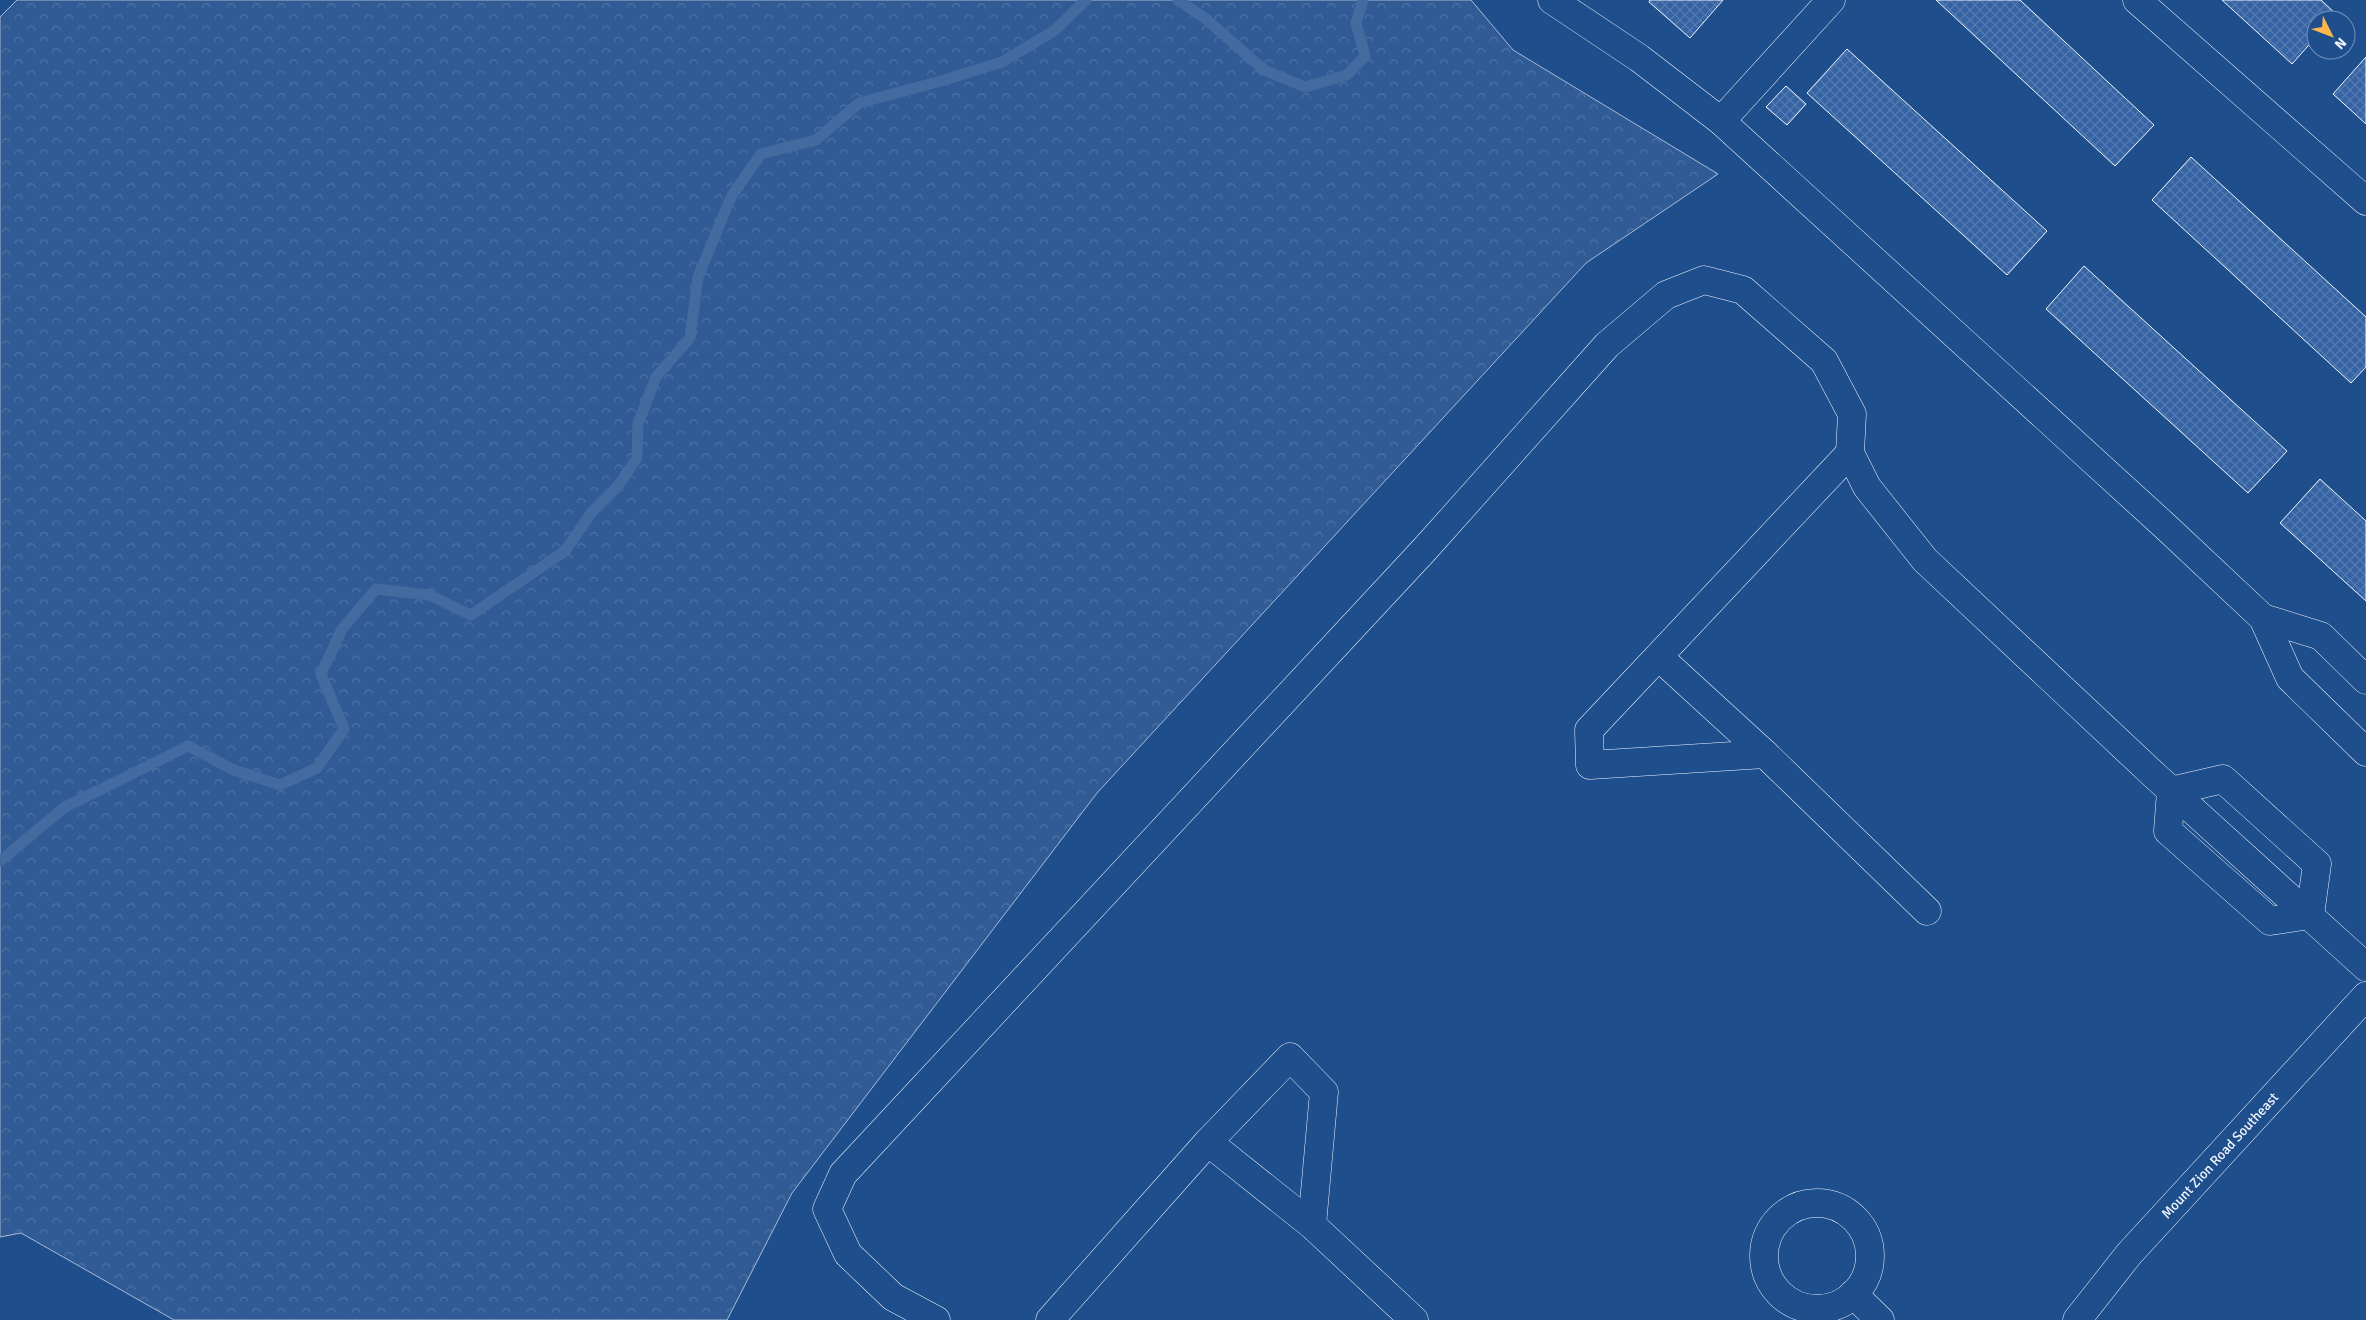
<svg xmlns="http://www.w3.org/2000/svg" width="2366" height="1320" viewBox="0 0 2366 1320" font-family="Signika,sans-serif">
	<defs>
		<pattern id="forest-crowns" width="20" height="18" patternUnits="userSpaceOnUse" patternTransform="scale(1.25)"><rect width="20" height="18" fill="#305b95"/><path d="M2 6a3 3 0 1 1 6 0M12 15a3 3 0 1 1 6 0" fill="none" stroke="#4e73a5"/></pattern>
		<pattern id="building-cross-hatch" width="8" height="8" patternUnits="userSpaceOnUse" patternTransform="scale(1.25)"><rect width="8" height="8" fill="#3563a3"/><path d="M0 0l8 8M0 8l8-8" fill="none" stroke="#537ab1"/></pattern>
	</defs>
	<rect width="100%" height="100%" fill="#1f4e8c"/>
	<polygon fill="url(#forest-crowns)" stroke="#a8bbd7" points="17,0 1471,0 1513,50 1718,174 1586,263 1097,793 792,1193 727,1320 174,1320 21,1233 0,1237 0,17"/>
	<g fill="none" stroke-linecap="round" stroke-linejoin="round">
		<g stroke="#446ba0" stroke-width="11">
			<polyline points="1178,0 1206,19 1264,70 1305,87 1347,75 1365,56 1356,23 1363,0"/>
			<polyline points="0,861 65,807 188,746 234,770 280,785 317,768 344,729 321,674 342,629 376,589 429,595 471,615 565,551 592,512 618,486 637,458 638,424 656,377 690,338 698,277 731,197 761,154 816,140 859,103 941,81 1002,62 1054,31 1086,0"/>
		</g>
	</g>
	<g fill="url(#building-cross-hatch)" stroke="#f2f6ff">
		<polygon points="1650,0 1723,0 1690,38 1649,2"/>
		<polygon points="1936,0 2020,0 2154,125 2115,166"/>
		<polygon points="2222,0 2321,0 2337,15 2332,20 2316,20 2316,37 2292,64"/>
		<polygon points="1847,49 2047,231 2007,275 1807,93"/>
		<polygon points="2366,57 2366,124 2333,94"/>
		<polygon points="1786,86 1806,104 1787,125 1766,107"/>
		<polygon points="2191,157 2366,317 2366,367 2351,383 2152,200"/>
		<polygon points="2084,266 2287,451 2248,493 2046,309"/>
		<polygon points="2320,479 2366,521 2366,601 2280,523"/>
	</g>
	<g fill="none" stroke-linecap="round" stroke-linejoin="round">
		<g stroke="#f2f6ff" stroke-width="29">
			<g id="minor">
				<polyline points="1552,0 1639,58 1721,121 2166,527 2263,618 2290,678 2366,752"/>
				<polyline points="2137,0 2366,201"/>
				<polyline points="1721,121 1831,0"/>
				<polyline points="2263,618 2321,636 2366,680"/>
				<polyline points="1659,657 1765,754 1927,911"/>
				<polyline points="1765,754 1590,765 1589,730 1850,453"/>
				<polyline points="2171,791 2223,779 2317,864 2310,915"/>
				<polyline points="2171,791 2168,831 2270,921 2310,915"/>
				<polyline points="1208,1142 1312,1225 1414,1320"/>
				<circle cx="1817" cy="1256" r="53"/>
				<polyline points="1853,1294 1880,1320"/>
				<polyline points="936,1320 893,1297 848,1254 827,1209 843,1174 1425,549 1607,345 1666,295 1704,280 1743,290 1824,361 1852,414 1850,453 1867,487 1925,560 2154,775 2366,967"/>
				<polyline points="1050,1320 1208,1142 1290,1057 1324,1092 1312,1225"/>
			</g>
		</g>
		<g stroke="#f2f6ff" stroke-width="29">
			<g id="tertiary">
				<path id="s1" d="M2077,1320l52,-66 237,-258"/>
			</g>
		</g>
		<use href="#minor" stroke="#1f4e8c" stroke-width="28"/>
		<use href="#tertiary" stroke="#1f4e8c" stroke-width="28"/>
	</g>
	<g text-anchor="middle" stroke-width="4" stroke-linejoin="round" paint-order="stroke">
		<g font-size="14" fill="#f2f6ff" stroke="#1f4e8c">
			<text dy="5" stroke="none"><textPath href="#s1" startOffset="218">Mount Zion Road Southeast</textPath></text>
		</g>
	</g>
	<g transform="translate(2331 35) rotate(132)"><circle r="24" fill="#1f4e8c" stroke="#7391ba"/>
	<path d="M0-4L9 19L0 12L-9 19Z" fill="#ffb74d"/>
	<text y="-8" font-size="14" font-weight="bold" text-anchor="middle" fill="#f2f6ff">N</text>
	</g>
</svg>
